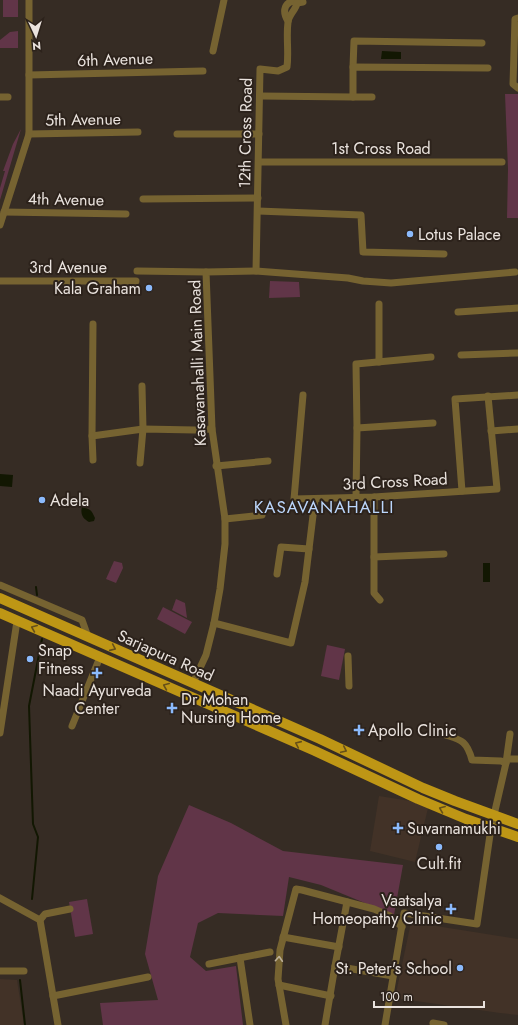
<svg xmlns="http://www.w3.org/2000/svg" width="518" height="1025" viewBox="0 0 518 1025" font-family="Jost,sans-serif">
	<rect width="100%" height="100%" fill="#362c24"/>
	<g fill="#423227">
		<polygon points="379,796 429,804 415,862 370,851"/>
		<polygon points="411,922 518,939 518,1015 500,1013 395,998"/>
		<polygon points="0,979 17,980 24,1025 0,1025"/>
	</g>
	<g fill="#613548">
		<rect x="3" y="0" width="15" height="17"/>
		<polygon points="18,31 18,48 0,48 0,40 10,32"/>
		<polygon points="505,94 518,94 518,218 507,218 508,169"/>
		<polygon points="21,129 0,200 0,188 5,171 3,171 13,144"/>
		<polygon points="270,281 299,282 300,297 269,298"/>
		<polygon points="114,561 122,563 123,568 116,583 106,579"/>
		<polygon points="176,599 185,603 187,618 172,610"/>
		<polygon points="163,607 192,622 185,634 157,619"/>
		<polygon points="327,645 345,649 339,680 321,676"/>
		<polygon points="189,805 231,823 283,851 403,865 394,915 321,885 289,877 283,916 218,913 198,923 190,957 206,971 236,966 243,1025 103,1025 100,1003 158,1000 145,954 158,876"/>
		<polygon points="87,899 93,934 75,937 69,902"/>
	</g>
	<g fill="#121702">
		<polygon points="382,51 401,52 401,59 381,59"/>
		<polygon points="0,474 13,475 12,487 0,486"/>
		<path d="M82,507c9,3 9,2 13,11l-1,3 -5,1c-6,-3 -9,-8 -7,-15z"/>
		<rect x="483" y="563" width="7" height="19"/>
	</g>
	<g fill="none" stroke-linecap="round" stroke-linejoin="round">
		<g stroke="#121702" stroke-width="2">
			<polyline points="36,587 37,595"/>
			<polyline points="32,899 38,837 33,824 29,706 42,639"/>
			<polyline points="20,980 25,1025"/>
		</g>
		<g stroke="#766331" stroke-width="7">
			<polyline points="518,18 515,19 513,84 518,88"/>
			<path d="M288,21c-5,-8 -5,-16 4,-20l5,2 6,-1"/>
			<polyline points="213,51 224,0"/>
			<polyline points="353,67 354,41 482,43"/>
			<polyline points="29,75 203,71"/>
			<polyline points="260,96 353,97 353,67 488,68"/>
			<polyline points="0,97 8,97"/>
			<polyline points="353,97 372,97"/>
			<polyline points="29,134 138,132"/>
			<polyline points="177,134 259,134"/>
			<polyline points="259,162 502,162"/>
			<polyline points="143,199 258,198"/>
			<polyline points="258,211 361,215 363,252 444,254"/>
			<polyline points="4,212 126,214"/>
			<polyline points="0,225 29,134 29,0"/>
			<polyline points="137,271 206,272"/>
			<path d="M256,271l4,-202 18,2 9,-4c2,-15 -1,-30 1,-45 1,-8 8,-12 9,-19"/>
			<polyline points="0,281 136,281"/>
			<polyline points="379,304 379,362"/>
			<polyline points="458,312 518,308"/>
			<polyline points="93,324 92,436 93,460"/>
			<polyline points="461,355 518,353"/>
			<polyline points="303,395 294,499 374,497 497,489 488,396"/>
			<polyline points="357,428 433,423"/>
			<polyline points="491,431 518,429"/>
			<polyline points="92,436 143,429 195,430 212,429"/>
			<polyline points="140,463 143,429 142,386"/>
			<polyline points="216,466 268,461"/>
			<polyline points="462,491 455,399 518,395"/>
			<polyline points="356,497 357,428 356,364 431,357"/>
			<polyline points="374,497 374,593 380,600"/>
			<polyline points="225,519 262,515"/>
			<polyline points="374,557 444,554"/>
			<polyline points="277,574 281,547 309,549"/>
			<polyline points="0,585 82,620 88,637"/>
			<polyline points="214,623 291,643 305,582 315,499"/>
			<polyline points="348,656 349,686"/>
			<polyline points="193,683 206,655 214,623 220,589 225,544 225,519 212,429 206,272 256,271 348,278 363,281 391,283 515,272"/>
			<polyline points="72,726 100,657"/>
			<polyline points="0,733 17,621"/>
			<path d="M440,733c19,7 26,5 32,27l29,1 5,2"/>
			<polyline points="507,759 518,759"/>
			<polyline points="0,898 40,920 58,1025"/>
			<polyline points="40,920 45,914 70,909"/>
			<polyline points="283,937 339,947"/>
			<polyline points="240,958 250,1025"/>
			<polyline points="209,964 270,952"/>
			<polyline points="335,966 347,902"/>
			<polyline points="0,971 24,971"/>
			<polyline points="279,985 331,996"/>
			<polyline points="53,996 148,977"/>
			<polyline points="433,1023 444,1025"/>
			<polyline points="286,1025 278,979 280,950 296,889 302,890 374,909 390,916 402,927"/>
			<polyline points="325,1025 335,966 393,976"/>
			<polyline points="385,1025 404,913 477,924 491,828 506,763 510,734"/>
		</g>
		<g stroke="#be9615" stroke-width="10">
			<polyline points="0,598 320,739 423,788 455,801 518,824"/>
			<polyline points="0,613 315,751 418,799 466,819 518,837"/>
		</g>
	</g>
	<defs><path id="oneway-chevron" d="M-2-3.5L2.5 0L-2 3.5" fill="none" stroke-width="1.6" stroke-linecap="round" stroke-linejoin="round"/></defs>
	<g stroke="#665019">
		<use href="#oneway-chevron" transform="translate(34 628) rotate(-157)"/>
		<use href="#oneway-chevron" transform="translate(113 648) rotate(24)"/>
		<use href="#oneway-chevron" transform="translate(166 686) rotate(-157)"/>
		<use href="#oneway-chevron" transform="translate(298 744) rotate(-156)"/>
		<use href="#oneway-chevron" transform="translate(344 750) rotate(25)"/>
		<use href="#oneway-chevron" transform="translate(442 809) rotate(-158)"/>
	</g>
	<use stroke="#bcb099" href="#oneway-chevron" transform="translate(279 959) rotate(-86)"/>
	<g fill="#8bbafc" stroke="#2c221b" stroke-width="1.5">
		<circle cx="410" cy="234" r="4"/>
		<circle cx="149" cy="288" r="4"/>
		<circle cx="42" cy="500" r="4"/>
		<circle cx="30" cy="659" r="4"/>
		<path d="M95 667h4v4h4v4h-4v4h-4v-4h-4v-4h4z"/>
		<path d="M170 702h4v4h4v4h-4v4h-4v-4h-4v-4h4z"/>
		<path d="M357 724h4v4h4v4h-4v4h-4v-4h-4v-4h4z"/>
		<path d="M396 822h4v4h4v4h-4v4h-4v-4h-4v-4h4z"/>
		<circle cx="439" cy="847" r="4"/>
		<path d="M449 903h4v4h4v4h-4v4h-4v-4h-4v-4h4z"/>
		<circle cx="460" cy="968" r="4"/>
	</g>
	<g text-anchor="middle" stroke-width="4" stroke-linejoin="round" paint-order="stroke">
		<g font-size="16" fill="#eae3de" stroke="#2c221b">
			<text transform="translate(115 59) rotate(-2)" y="6">6th Avenue</text>
			<text transform="translate(83 119) rotate(-1)" y="6">5th Avenue</text>
			<text transform="translate(245 133) rotate(-89)" y="6">12th Cross Road</text>
			<text x="381" y="154">1st Cross Road</text>
			<text transform="translate(66 199) rotate(1)" y="6">4th Avenue</text>
			<text x="68" y="273">3rd Avenue</text>
			<text transform="translate(197 363) rotate(-92)" y="6">Kasavanahalli Main Road</text>
			<text transform="translate(395 481) rotate(-3)" y="6">3rd Cross Road</text>
			<text transform="translate(166 655) rotate(24)" y="6">Sarjapura Road</text>
		</g>
		<g font-size="16" fill="#eae3de" stroke="#2c221b" text-anchor="start">
			<text x="418" y="240">Lotus Palace</text>
			<text x="141" y="294" text-anchor="end">Kala Graham</text>
			<text x="50" y="506">Adela</text>
			<text x="38" y="656">Snap<tspan x="38" dy="18">Fitness</tspan></text>
			<text x="97" y="696" text-anchor="middle">Naadi Ayurveda<tspan x="97" dy="18">Center</tspan></text>
			<text x="181" y="705">Dr Mohan<tspan x="181" dy="18">Nursing Home</tspan></text>
			<text x="368" y="736">Apollo Clinic</text>
			<text x="407" y="834">Suvarnamukhi</text>
			<text x="439" y="869" text-anchor="middle">Cult.fit</text>
			<text x="442" y="906" text-anchor="end">Vaatsalya<tspan x="442" dy="18">Homeopathy Clinic</tspan></text>
			<text x="452" y="974" text-anchor="end">St. Peter's School</text>
		</g>
		<g font-size="17" letter-spacing="1" fill="#bbd6fb" stroke="#2c221b">
			<text x="324" y="513">KASAVANAHALLI</text>
		</g>
	</g>
	<g transform="translate(36 36) rotate(176)" stroke="#2c221b" stroke-width="3" paint-order="stroke">
	<path d="M0-3L7 15L0 10L-7 15Z" fill="#eae3de"/>
	<text y="-6" font-size="11" font-weight="bold" text-anchor="middle" fill="#eae3de">N</text>
	</g>
	<path d="M374 1001v6h110v-6" fill="none" stroke="#eae3de" stroke-width="2"/>
	<text x="380" y="1001" font-size="12" fill="#eae3de" stroke="#2c221b" stroke-width="3" paint-order="stroke">100 m</text>
</svg>
